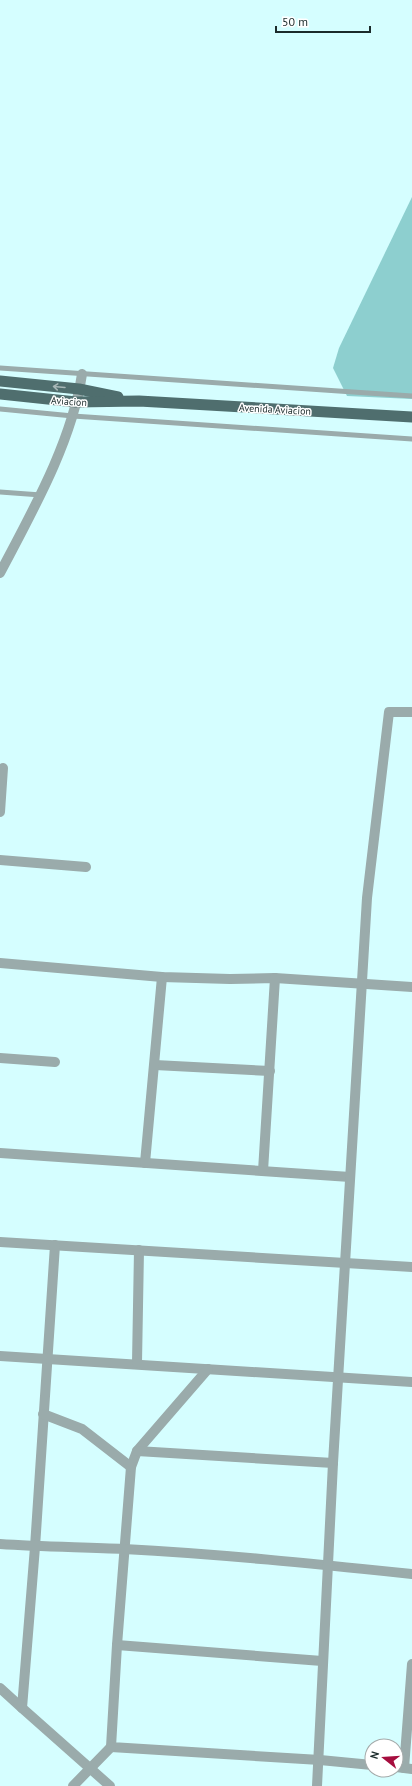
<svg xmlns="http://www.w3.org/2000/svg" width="412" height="1786" viewBox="0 0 412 1786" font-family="'PT Sans',sans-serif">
	<rect width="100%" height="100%" fill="#d5feff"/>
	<polygon fill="#8dcfcf" points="412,197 412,399 347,396 333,368 339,348"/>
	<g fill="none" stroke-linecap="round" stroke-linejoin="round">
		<g stroke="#9aabab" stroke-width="5">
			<polyline points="0,368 412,396"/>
			<polyline points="0,409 73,416 412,439"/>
			<polyline points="0,492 41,495"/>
		</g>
		<g stroke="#9aabab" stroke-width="10">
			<path d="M0,573c32,-61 72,-131 82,-199"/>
			<polyline points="0,812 3,768"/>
			<polyline points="0,860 86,867"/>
			<polyline points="0,963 162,977 230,979 275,978 412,987"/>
			<polyline points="0,1058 55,1062"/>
			<polyline points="155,1065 270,1071"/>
			<polyline points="0,1153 350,1177"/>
			<polyline points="145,1163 162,977"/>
			<polyline points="263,1171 275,978"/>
			<polyline points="0,1242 412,1267"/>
			<polyline points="55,1245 35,1547 22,1708 110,1786"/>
			<polyline points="0,1356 412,1382"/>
			<polyline points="137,1363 139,1250"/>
			<polyline points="208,1369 137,1451 131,1467 117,1645 111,1747 320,1760 372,1765"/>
			<polyline points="43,1414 82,1429 131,1467"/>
			<polyline points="137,1451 333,1463"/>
			<path d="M0,1544c41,3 83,3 124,5 96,5 192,15 288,25"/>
			<polyline points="117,1645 322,1661"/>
			<polyline points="0,1688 22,1708"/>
			<polyline points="396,1767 412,1769"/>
			<polyline points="404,1768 412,1664"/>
			<polyline points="73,1786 111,1747"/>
			<polyline points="317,1786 333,1463 367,898 389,712 412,712"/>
		</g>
		<g stroke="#4f6e6e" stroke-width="11">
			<polyline points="0,381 79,389 118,397"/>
			<polyline points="0,394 76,402 139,401 412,417"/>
		</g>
	</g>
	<defs><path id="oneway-shaft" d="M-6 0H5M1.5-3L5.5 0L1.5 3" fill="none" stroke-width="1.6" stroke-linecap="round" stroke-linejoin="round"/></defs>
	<use stroke="#a7b6b6" href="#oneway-shaft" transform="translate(59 387) rotate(-175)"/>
	<g text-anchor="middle" stroke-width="3" stroke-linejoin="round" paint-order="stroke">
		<g font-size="10" fill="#1b2b2b" stroke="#fff">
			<text transform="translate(69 401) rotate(4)" y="4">Aviacion</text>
			<text transform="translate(275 409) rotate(3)" y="4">Avenida Aviacion</text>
		</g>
	</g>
	<g transform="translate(384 1758) rotate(287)"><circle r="19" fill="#ffffff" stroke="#a4aaaa"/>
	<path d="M0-3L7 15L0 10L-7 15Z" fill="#a60e3f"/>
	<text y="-6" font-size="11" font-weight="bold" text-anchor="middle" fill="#1b2b2b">N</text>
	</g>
	<path d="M276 26v6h94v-6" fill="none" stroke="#1b2b2b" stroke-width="2"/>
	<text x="282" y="26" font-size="12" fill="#1b2b2b" stroke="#ffffff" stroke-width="3" paint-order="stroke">50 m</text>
</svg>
